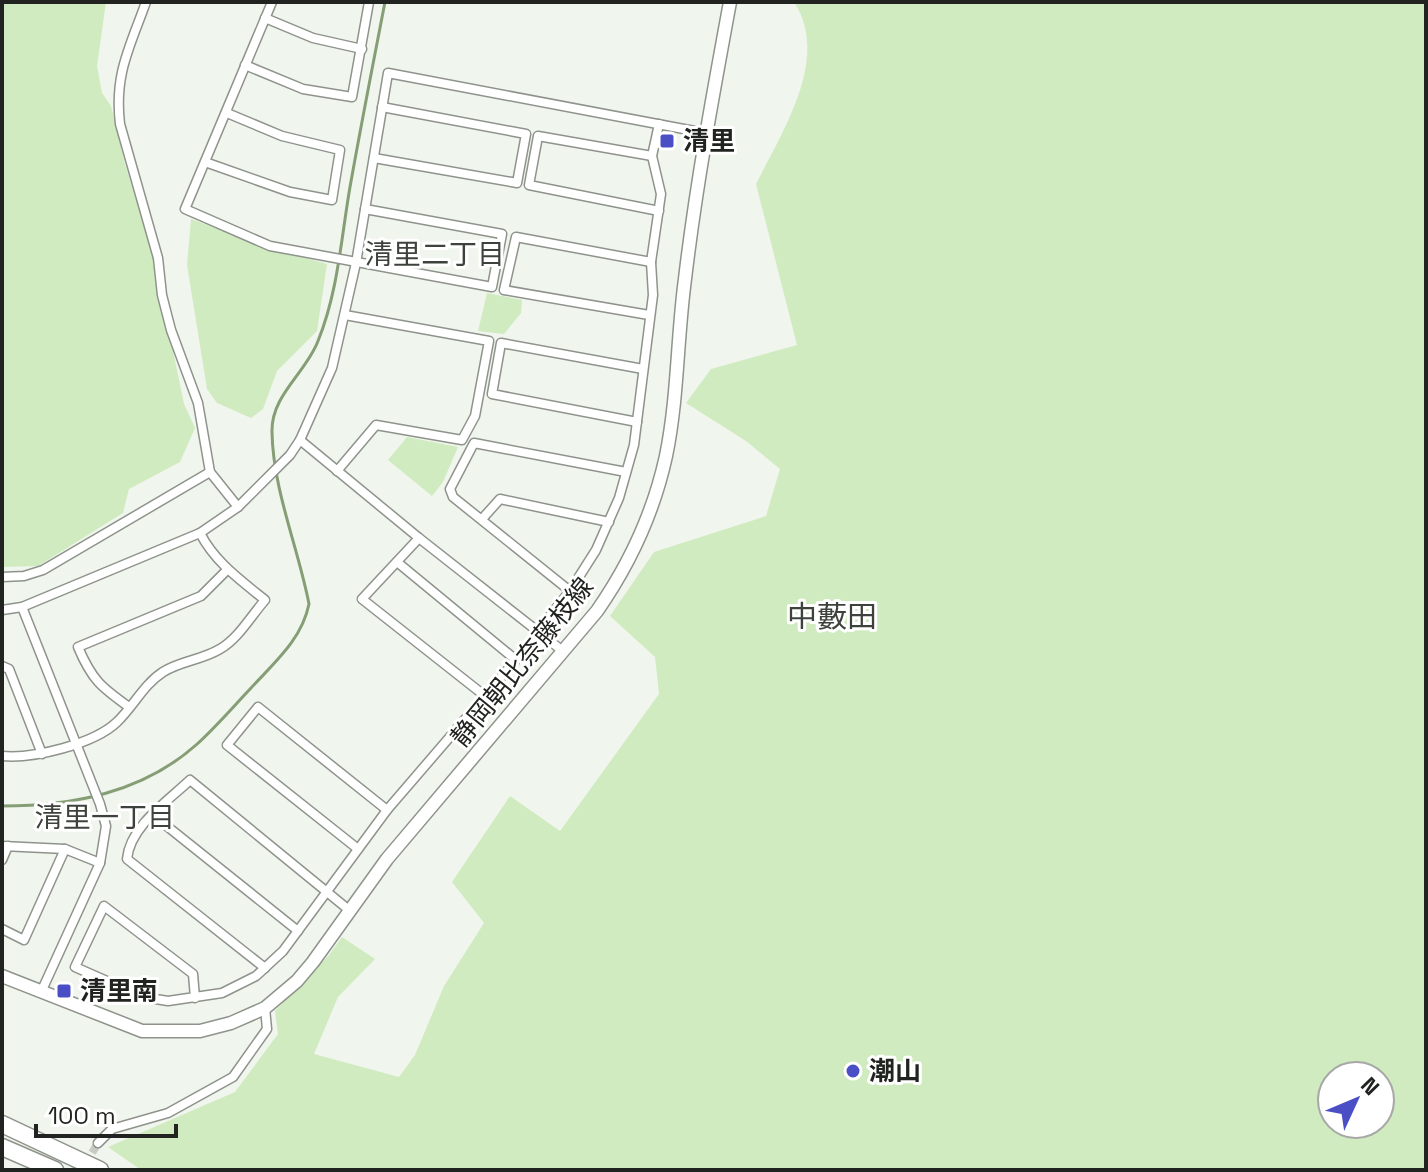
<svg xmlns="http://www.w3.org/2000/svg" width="1428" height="1172" viewBox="0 0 1428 1172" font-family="'Space Grotesk','Noto Sans JP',sans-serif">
	<rect width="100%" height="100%" fill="#f0f5ed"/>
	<g fill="#d1ebc1" fill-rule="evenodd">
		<polygon points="2,2 106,2 97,66 102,93 111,106 125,164 153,254 184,404 195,428 180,462 129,489 123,513 38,566 2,567"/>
		<path d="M794,2h632v1168h-1285l-33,-23 127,-55 43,-58 -3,-23 54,-56 13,-18 33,22 -37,38 -24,57 85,23 16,-22 29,-69 40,-63 -32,-41 58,-86 50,35 99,-137 -4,-37 -45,-41 44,-64 112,-36 14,-47 -34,-28 -60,-38 25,-34 86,-24 -41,-161c26,-52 75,-126 38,-182zM1332,1076h48v48h-48z"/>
		<polygon points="191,219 269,248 327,264 317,331 277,371 263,409 251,418 217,403 207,389 187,265"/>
		<polygon points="487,293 522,300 521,313 504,334 478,331"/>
		<polygon points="407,437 458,447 443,482 432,496 388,460"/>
	</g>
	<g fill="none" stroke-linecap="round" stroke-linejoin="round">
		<path stroke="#859e75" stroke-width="3" d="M2,806c70,0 140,-13 194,-61 19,-17 37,-38 55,-57 24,-26 51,-49 58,-84 -11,-57 -36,-114 -37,-172 -1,-37 34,-59 46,-91 20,-49 23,-102 32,-154 11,-62 23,-123 35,-185"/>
		<polyline stroke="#c7cbc4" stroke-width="8" stroke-dasharray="8 4" stroke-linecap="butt" points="86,1163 98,1143"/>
		<g stroke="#8e938c" stroke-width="11">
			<g id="street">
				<path d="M146,2c-16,45 -32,72 -26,122l38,134 4,37 9,35 27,73 12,69 28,35"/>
				<polyline points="272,2 185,209 270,246 492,287 502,234 365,209"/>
				<polyline points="265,18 313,38 362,49"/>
				<polyline points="245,65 303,89 352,97 369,2"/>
				<polyline points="652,156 538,136 529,185 659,211"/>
				<polyline points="374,158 517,183 526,134 382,107"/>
				<polyline points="205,162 290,192 332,200 340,150 282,136 227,113"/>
				<polyline points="649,315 504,290 516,237 651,262"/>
				<polyline points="637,422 492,394 501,343 643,369"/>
				<polyline points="300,440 419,538 564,652"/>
				<polyline points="337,471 376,425 462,440 475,416 489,341 345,315"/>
				<polyline points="482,519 500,499 609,522"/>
				<polyline points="419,538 362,599 485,696"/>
				<polyline points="2,577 24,576 43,570 210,472"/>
				<polyline points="570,591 453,497 450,489 474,443 626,472"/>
				<polyline points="22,607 100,804 106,826 100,863 42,990"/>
				<polyline points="2,610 22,607 200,533 238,507 290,455 300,440 332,368 356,263 388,73 705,133"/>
				<polyline points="538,631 570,591 596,550 619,498 634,445 653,295 651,262 661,194 652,156 659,124"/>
				<polyline points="2,666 9,669 42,754"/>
				<path d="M129,707c-28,-20 -37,-27 -51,-60l123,-51 26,-26"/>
				<path d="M2,756c31,3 92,-12 115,-34 16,-15 27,-38 46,-50 17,-11 39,-12 57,-23 18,-10 31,-33 45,-49 -26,-21 -50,-38 -65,-67"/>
				<polyline points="153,815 298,931"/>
				<polyline points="2,846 65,849 100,863"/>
				<polyline points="358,849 227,745 258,707 387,810"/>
				<polyline points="2,860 8,846"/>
				<polyline points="2,929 24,940 65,849"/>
				<path d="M265,968l-138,-109c3,-33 41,-58 63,-79l159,130"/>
				<polyline points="195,998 193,974 104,906 75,967 143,997 168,1001 222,993 256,976 283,951 387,810 516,660 397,562"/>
				<polyline points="98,1143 112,1129 168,1113 233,1077 267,1029 265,1008"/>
			</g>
		</g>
		<g stroke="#8e938c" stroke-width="15">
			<path id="secondary" d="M2,976l140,55h58l31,-8 34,-15 32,-27 16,-19 74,-103 210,-248c32,-46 57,-100 69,-155 12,-58 11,-118 19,-177 11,-93 28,-185 45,-277"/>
		</g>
		<g stroke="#8e938c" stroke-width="19">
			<g id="highway">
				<polyline points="2,1124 100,1170"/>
				<polyline points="2,1147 55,1170"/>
			</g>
		</g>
		<use href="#street" stroke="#fff" stroke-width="8"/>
		<use href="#secondary" stroke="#fff" stroke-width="12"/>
		<use href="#highway" stroke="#fff" stroke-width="16"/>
	</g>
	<g fill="#4a4fc5" stroke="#fff" stroke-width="3">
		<rect x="659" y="133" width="16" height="16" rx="4"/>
		<rect x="56" y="983" width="16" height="16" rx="4"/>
		<circle cx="853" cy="1071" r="8"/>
	</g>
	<g text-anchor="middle" stroke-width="6" stroke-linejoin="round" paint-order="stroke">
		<g font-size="26" font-weight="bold" fill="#212320" stroke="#fff" text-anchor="start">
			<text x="683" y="150">清里</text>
			<text x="80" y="1000">清里南</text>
			<text x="869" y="1080">潮山</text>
		</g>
		<g font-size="26" fill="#212320" stroke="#fff">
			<text transform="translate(522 662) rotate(-51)" y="9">静岡朝比奈藤枝線</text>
		</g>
		<g font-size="28" fill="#3e423c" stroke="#fff">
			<text x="435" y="264">清里二丁目</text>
			<text x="105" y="827">清里一丁目</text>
		</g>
		<g font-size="30" fill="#3e423c" stroke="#fff">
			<text x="832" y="627">中藪田</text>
		</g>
	</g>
	<rect width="1428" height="1172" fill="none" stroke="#212320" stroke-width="8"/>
	<g transform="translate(1356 1100) rotate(46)"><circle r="38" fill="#ffffff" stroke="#a6a7a6" stroke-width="2"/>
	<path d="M0-6L14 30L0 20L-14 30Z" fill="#4a4fc5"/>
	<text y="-12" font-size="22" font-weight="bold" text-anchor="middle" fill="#212320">N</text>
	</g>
	<path d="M36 1124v12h140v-12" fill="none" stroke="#212320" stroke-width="4"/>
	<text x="48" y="1124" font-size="24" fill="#212320" stroke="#ffffff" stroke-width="6" paint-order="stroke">100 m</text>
</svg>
